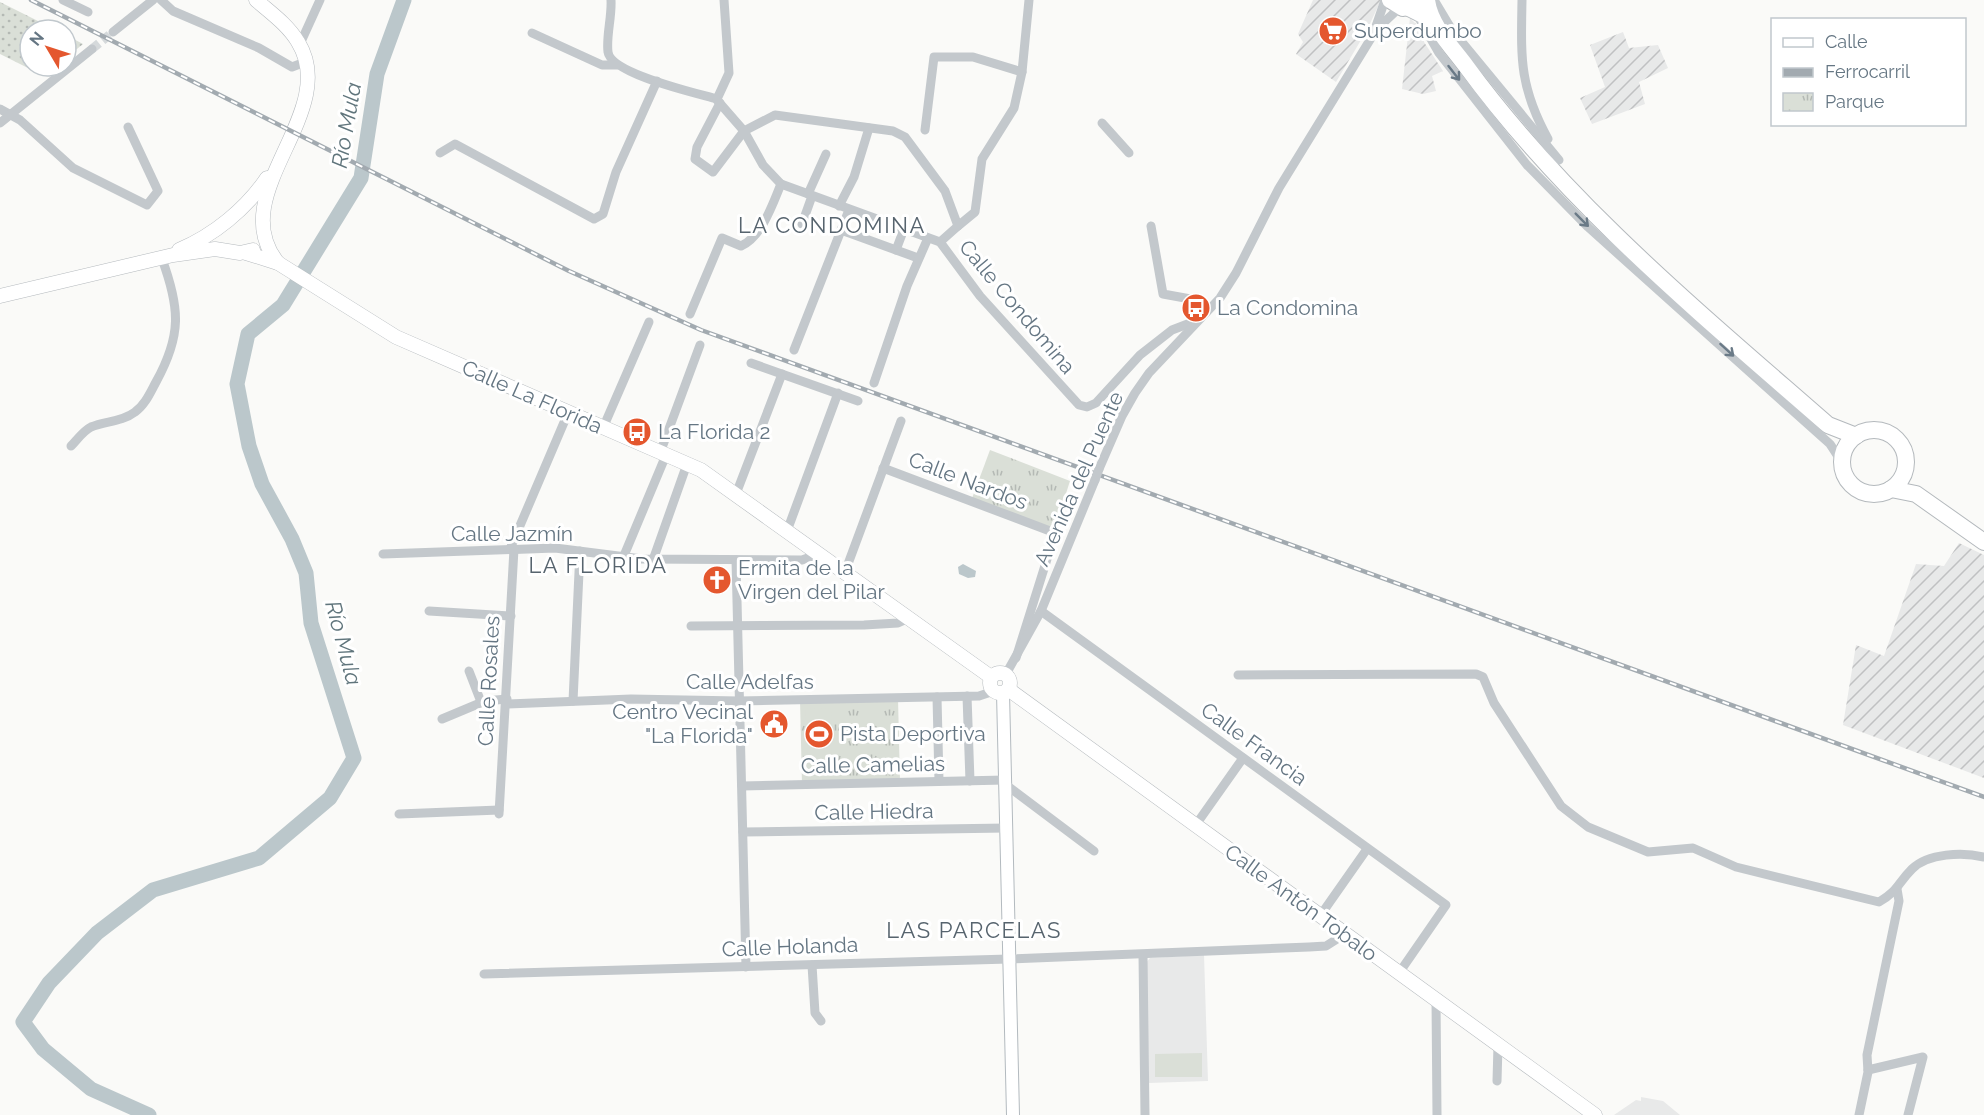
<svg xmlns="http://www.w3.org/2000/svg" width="1984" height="1115" viewBox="0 0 1984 1115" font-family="Raleway,sans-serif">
	<defs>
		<pattern id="industrial-furrows" width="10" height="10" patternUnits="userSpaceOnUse" patternTransform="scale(1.5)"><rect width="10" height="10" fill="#e8e9e9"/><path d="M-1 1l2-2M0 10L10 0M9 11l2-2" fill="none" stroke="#c0c1c2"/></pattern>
		<pattern id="grass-dots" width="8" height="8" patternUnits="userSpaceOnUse" patternTransform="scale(1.5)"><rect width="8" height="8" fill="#dadfd7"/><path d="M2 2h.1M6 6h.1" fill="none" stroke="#b4b9b4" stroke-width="1.8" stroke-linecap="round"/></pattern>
		<pattern id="park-tufts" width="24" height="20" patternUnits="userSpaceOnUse" patternTransform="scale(1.5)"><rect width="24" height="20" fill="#dadfd7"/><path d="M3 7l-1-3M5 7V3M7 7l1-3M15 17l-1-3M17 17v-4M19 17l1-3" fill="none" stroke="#b4b9b4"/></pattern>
	</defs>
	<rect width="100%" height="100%" fill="#fafaf8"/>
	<g fill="#e8e9e9">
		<polygon points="1204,955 1208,1081 1149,1083 1146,963 1150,958"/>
		<polygon points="1641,1097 1663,1101 1680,1115 1614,1115 1636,1100 1641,1101"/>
	</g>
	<g fill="url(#industrial-furrows)">
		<polygon points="1313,0 1381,0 1367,30 1336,82 1296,54 1303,42 1298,34"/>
		<polygon points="1410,18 1424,32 1424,42 1443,71 1432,76 1436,91 1423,94 1402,89"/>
		<polygon points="1623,32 1629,48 1658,45 1668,68 1639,82 1645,104 1592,124 1580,98 1605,87 1590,45"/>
		<polygon points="1959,543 1984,555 1984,778 1843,725 1856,645 1884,656 1916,564 1944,566"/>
	</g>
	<g fill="url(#grass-dots)">
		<polygon points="0,2 56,30 30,30 30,66 56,66 44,76 0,54"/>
		<polygon points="66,35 83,44 66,58"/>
	</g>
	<g fill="url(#park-tufts)">
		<polygon points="990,450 1070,481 1053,534 971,501"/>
		<polygon points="898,698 900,782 802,784 800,700"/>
	</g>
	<g fill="#dadfd7">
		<polygon points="831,708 832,759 806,760 805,709"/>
		<polygon points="832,763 832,775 807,776 807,764"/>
		<polygon points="1202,1053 1202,1077 1155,1077 1155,1054"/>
	</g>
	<polygon fill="#bbc7cb" points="963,564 976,571 975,577 968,578 959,574 958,567"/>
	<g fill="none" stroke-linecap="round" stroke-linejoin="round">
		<polyline stroke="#bbc7cb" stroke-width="15" points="149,1115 91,1089 43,1049 23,1022 49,983 97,933 153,890 259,858 330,798 354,758 311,623 306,573 292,539 262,484 249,446 237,384 248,334 283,305 361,178 377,74 404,0"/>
		<polyline stroke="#d5d9db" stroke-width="9" stroke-dasharray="9 4.5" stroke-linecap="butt" points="92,49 113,32"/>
		<g stroke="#b3babf" stroke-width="14">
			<polyline id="secondary" points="1003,693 1013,1115"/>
		</g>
		<g stroke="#b5babe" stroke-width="15">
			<g id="primary">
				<path d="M256,0c15,13 32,25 42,42 44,71 -76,152 -20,221"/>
				<path d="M179,250c35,-15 67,-41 88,-72"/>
				<polyline points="246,253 278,263 396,337 701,470 991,677"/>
				<polyline points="0,296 173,255 215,249 240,253 253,250"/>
				<circle cx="1000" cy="683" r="10"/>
				<polyline points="1008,689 1595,1115"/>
			</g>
		</g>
		<g stroke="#b4b9bd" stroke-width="18">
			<g id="highway">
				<polyline points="1390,0 1403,8 1419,5"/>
				<path d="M1427,0c3,25 25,47 39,66 101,138 234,247 362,359l28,11"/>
				<polyline points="1409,8 1423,15 1435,26"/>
				<circle cx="1874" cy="462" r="32"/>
				<polyline points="1891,489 1916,494 1984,542"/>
			</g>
		</g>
		<g stroke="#c3c8cc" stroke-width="9">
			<polyline points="63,0 88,12"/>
			<polyline points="161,0 173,11 259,48 292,67 305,62"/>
			<path d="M611,0c1,17 -5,36 -3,52 3,22 88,41 109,47"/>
			<polyline points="1434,0 1452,30 1559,160"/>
			<path d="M1522,0c-1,58 -3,86 26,139"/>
			<polyline points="1419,18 1439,53 1527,165 1588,227 1830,444 1843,464"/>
			<polyline points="1380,26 1396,11 1405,8"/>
			<polyline points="113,32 153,0"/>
			<polyline points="532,33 602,65 617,65"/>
			<polyline points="300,44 320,0"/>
			<polyline points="717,99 729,73 724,0"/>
			<polyline points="717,100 744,131 763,165 781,184 940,242 980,296 1079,405 1087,407 1096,403 1140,355 1172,330 1198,320"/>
			<polyline points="720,103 697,147 695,159 713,172 744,131 775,115 893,131 905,137 945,191 958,226 975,212 982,159 1014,108 1022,72 1029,0"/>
			<polyline points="0,109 20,120 73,168 147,205 158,191 128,127"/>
			<polyline points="0,123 92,49"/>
			<polyline points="1102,123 1129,153"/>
			<polyline points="925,130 934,57 973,57 1022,72"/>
			<polyline points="440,153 455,144 594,219 603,214 616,172 657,81"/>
			<polyline points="808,194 826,154"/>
			<polyline points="839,206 854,177 869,128"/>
			<polyline points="802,224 812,196"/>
			<polyline points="1151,226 1163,294 1196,300 1207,311"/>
			<polyline points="841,230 918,258"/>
			<polyline points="940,242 958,226"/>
			<polyline points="896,250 904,229"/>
			<path d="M690,314l32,-76 19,8c21,-9 32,-43 40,-62"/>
			<polyline points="794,350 849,210"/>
			<polyline points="751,363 858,401"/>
			<polyline points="874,383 907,286 928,238"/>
			<polyline points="603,428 649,322"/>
			<path d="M71,446c6,-6 12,-15 20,-19 14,-6 31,-5 44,-15 10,-7 15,-19 21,-30 26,-47 24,-74 6,-123"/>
			<polyline points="660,453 700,345"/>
			<polyline points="883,468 1050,531 1053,540 1016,658"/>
			<polyline points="1099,469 1122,416 1135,393 1149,373 1220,298 1236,273 1279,188 1373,35 1385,0"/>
			<polyline points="736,494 782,374"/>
			<polyline points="787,531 838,393"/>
			<polyline points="510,549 568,413"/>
			<polyline points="383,554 555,548 642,559 802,560 819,554"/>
			<polyline points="623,558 666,455"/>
			<polyline points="653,560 687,464"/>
			<polyline points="736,560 746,967"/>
			<polyline points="845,572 901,421"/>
			<polyline points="429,611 511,616"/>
			<polyline points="1041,611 1446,905 1399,973"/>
			<polyline points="691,626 864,625 898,623 909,618"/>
			<polyline points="469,671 481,702"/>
			<polyline points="1006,674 1041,611 1095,480"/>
			<path d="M1238,675l238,-1 7,3 11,26 67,103 27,21 60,25 45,-4 43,19 143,35c20,-12 18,-18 33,-33 16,-16 51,-17 72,-12"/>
			<polyline points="967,696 970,781"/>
			<polyline points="937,697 939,781"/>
			<polyline points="573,701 580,551"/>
			<polyline points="506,704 631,699 739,701 979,696 994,691"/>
			<polyline points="442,719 485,701 507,699"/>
			<polyline points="1005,784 1094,851"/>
			<polyline points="742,786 1005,780"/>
			<polyline points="399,814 499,810"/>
			<polyline points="499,814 514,549"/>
			<polyline points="1195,826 1243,758"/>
			<polyline points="743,832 1006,828"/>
			<polyline points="1320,916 1367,849"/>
			<polyline points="1143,955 1145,1115"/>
			<polyline points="812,965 815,1013 821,1021"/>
			<polyline points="484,974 1009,959 1309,947 1326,946 1345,934"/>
			<polyline points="1436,1000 1437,1115"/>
			<polyline points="1868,1070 1923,1057 1908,1115"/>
			<polyline points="1497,1081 1498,1045"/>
			<polyline points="1859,1115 1868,1072 1867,1055 1899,901 1897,889"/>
		</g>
		<use href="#secondary" stroke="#fff" stroke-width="12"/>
		<use href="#primary" stroke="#fff" stroke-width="14"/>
		<use href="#highway" stroke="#fff" stroke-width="16"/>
		<g stroke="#a2aab0" stroke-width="4.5">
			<polyline id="rail" points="31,0 569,271 701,330 1984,797"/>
		</g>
		<use href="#rail" stroke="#fff" stroke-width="2" stroke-dasharray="7" stroke-linecap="butt"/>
		<polyline stroke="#c3c8cc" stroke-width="9" points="1095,480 1099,469"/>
	</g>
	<defs><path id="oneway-shaft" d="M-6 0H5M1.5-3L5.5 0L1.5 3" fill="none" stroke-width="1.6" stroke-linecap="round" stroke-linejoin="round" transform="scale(1.5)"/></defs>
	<g stroke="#6a7a87">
		<use href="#oneway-shaft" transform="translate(1454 73) rotate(52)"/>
		<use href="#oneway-shaft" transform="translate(1582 220) rotate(45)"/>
		<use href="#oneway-shaft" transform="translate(1727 350) rotate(42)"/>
	</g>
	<defs>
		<g id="supermarket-disc" transform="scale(1.5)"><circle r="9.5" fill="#e4572e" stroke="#fff"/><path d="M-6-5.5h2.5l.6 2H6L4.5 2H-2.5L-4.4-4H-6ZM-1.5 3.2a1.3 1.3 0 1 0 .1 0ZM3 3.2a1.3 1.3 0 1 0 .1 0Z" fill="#fff"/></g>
		<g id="bus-disc" transform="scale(1.5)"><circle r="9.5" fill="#e4572e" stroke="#fff"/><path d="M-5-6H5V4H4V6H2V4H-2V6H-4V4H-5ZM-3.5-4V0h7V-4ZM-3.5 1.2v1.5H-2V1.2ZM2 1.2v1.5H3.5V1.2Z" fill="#fff"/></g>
		<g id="church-disc" transform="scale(1.5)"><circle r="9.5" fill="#e4572e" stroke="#fff"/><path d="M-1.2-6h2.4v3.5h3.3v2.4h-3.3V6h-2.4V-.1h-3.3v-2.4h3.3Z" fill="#fff"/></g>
		<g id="civic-disc" transform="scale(1.5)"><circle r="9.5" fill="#e4572e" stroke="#fff"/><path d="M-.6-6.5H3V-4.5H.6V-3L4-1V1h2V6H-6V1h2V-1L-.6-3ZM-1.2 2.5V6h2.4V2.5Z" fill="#fff"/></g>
		<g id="stadium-disc" transform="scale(1.5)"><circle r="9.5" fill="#e4572e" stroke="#fff"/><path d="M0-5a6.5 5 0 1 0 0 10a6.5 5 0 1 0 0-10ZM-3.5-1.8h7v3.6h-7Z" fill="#fff"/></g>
	</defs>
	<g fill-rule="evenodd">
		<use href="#supermarket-disc" x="1333" y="31"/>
		<use href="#bus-disc" x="1196" y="308"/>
		<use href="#bus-disc" x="637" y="432"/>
		<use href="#church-disc" x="717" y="580"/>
		<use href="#civic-disc" x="774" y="724"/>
		<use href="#stadium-disc" x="819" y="734"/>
	</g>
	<g text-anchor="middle" stroke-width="6" stroke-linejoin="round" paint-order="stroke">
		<g font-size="21" fill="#657683" stroke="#fff" text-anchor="start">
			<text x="1354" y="38">Superdumbo</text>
			<text x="1217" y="315">La Condomina</text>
			<text x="658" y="439">La Florida 2</text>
			<text x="738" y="575">Ermita de la<tspan x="738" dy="24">Virgen del Pilar</tspan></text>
			<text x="753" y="719" text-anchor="end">Centro Vecinal<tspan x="753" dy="24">"La Florida"</tspan></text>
			<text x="840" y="741">Pista Deportiva</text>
		</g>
		<g font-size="21" fill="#657683" stroke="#fff">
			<text transform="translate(1017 307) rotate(50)" y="7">Calle Condomina</text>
			<text transform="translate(532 397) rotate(24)" y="7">Calle La Florida</text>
			<text transform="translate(1079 479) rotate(-66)" y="7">Avenida del Puente</text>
			<text transform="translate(968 481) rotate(21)" y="7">Calle Nardos</text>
			<text x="512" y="541">Calle Jazmín</text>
			<text transform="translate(489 681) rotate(-87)" y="7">Calle Rosales</text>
			<text x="750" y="689">Calle Adelfas</text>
			<text transform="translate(1254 744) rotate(36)" y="7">Calle Francia</text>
			<text transform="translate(873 765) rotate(-1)" y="7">Calle Camelias</text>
			<text transform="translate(874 812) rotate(-1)" y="7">Calle Hiedra</text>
			<text transform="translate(1301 903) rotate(36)" y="7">Calle Antón Tobalo</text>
			<text transform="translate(790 947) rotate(-2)" y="7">Calle Holanda</text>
		</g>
		<g font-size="22" font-style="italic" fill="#60757c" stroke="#fff">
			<text transform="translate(346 125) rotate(-80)" y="8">Río Mula</text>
			<text transform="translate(344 643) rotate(75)" y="8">Río Mula</text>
		</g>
		<g font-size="22" letter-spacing="1.5" fill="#57646e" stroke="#fff">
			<text x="832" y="233">LA CONDOMINA</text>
			<text x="598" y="573">LA FLORIDA</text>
			<text x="974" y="938">LAS PARCELAS</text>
		</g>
	</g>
	<rect x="1771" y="18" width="195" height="108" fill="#ffffff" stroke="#c1c8cd" stroke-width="1.5"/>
	<rect x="1783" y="38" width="30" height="9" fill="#ffffff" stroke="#c1c8cd" stroke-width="1.5"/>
	<text x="1825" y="48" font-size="18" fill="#657683">Calle</text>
	<rect x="1783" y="68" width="30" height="9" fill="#a2aab0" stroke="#c1c8cd" stroke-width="1.5"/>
	<text x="1825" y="78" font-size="18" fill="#657683">Ferrocarril</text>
	<rect x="1783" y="93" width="30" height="18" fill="url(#park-tufts)" stroke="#c1c8cd" stroke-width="1.5"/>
	<text x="1825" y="108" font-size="18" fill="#657683">Parque</text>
	<g transform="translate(48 48) rotate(309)"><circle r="28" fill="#ffffff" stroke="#c1c8cd" stroke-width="1.5"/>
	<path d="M0-4.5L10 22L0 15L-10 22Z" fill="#e4572e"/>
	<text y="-9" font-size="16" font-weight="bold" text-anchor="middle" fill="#657683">N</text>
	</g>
</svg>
